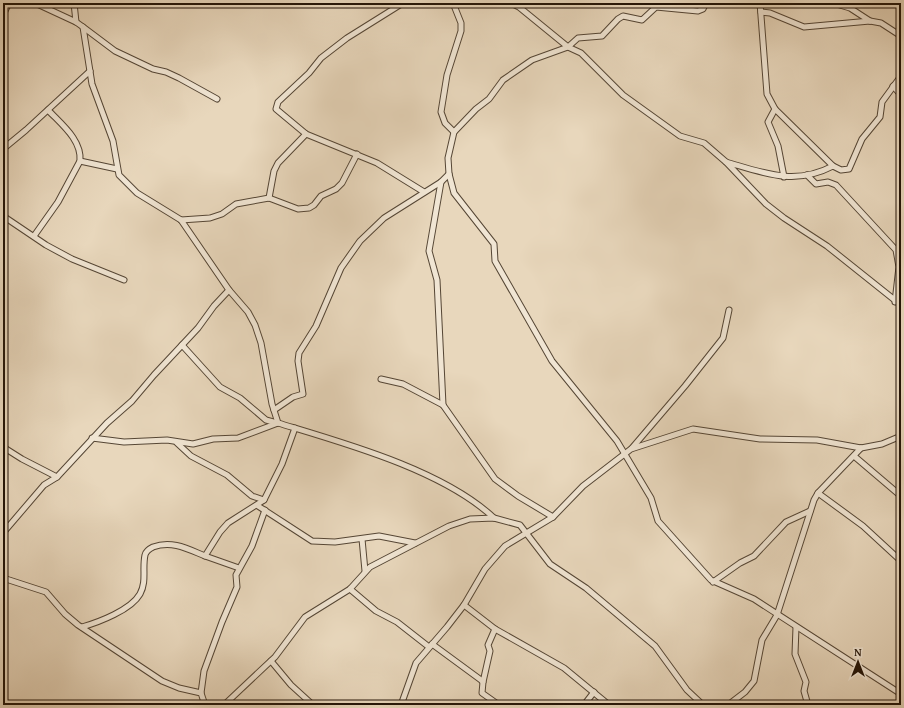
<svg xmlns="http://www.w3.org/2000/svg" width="904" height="708" viewBox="0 0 904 708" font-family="'Gentium Book Plus',serif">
	<rect width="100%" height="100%" fill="#e8d7bc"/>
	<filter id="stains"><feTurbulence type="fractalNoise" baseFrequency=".005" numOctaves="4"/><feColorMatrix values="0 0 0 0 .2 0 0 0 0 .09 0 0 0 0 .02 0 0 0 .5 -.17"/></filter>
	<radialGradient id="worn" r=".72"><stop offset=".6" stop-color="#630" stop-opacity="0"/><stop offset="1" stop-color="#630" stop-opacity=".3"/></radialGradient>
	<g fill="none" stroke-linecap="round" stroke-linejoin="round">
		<g stroke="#554635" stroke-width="7">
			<g id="street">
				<path d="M35,3l41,19 7,5 9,57 21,57 6,34 18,18 44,27 48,70 19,22 7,13 6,18 11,61 6,19c66,20 165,47 216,95"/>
				<polyline points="74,3 76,22"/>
				<polyline points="403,3 347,38 321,58 309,73 278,102 276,109 306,134 377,163 424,192"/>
				<polyline points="453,3 461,23 461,31 447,75 441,112 445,123 454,132"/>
				<polyline points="511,3 519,7 568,47 581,53 623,95 680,136 704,143 726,162 766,204 784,218 827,246 901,305"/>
				<polyline points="706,3 703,9 698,11 656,7 642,20 623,16 618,19 602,36 578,38 568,47 532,60 503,80 489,99 476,109 454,132 448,158 449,174 454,193 494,244 495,261 552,361 617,441 651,498 658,521 711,580 754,599 901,694"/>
				<polyline points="760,3 767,94 775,109 768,122 778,146 784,177"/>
				<polyline points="833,3 850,8 870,21"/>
				<polyline points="761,12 770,13 804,27 870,21 881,23 901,36"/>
				<polyline points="3,15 9,3"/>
				<polyline points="83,27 115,51 153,69 166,72 179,78 217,99"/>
				<polyline points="893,86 901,95"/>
				<polyline points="775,109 833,166"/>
				<polyline points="3,149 26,130 90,71"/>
				<polyline points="80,161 117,169"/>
				<path d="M726,162c38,11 69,24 107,4l8,4 8,-1 13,-30 18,-22 2,-15 19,-26"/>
				<polyline points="807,175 816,184 828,182 836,185 896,250 899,267 895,302"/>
				<polyline points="441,182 429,251 437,280 443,405 495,479 518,496 553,517"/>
				<polyline points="269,198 274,171 278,163 306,134"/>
				<polyline points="3,216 46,245 72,259 124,280"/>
				<polyline points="181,220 210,218 222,214 236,204 269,198 298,209 309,208 314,205 321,196 336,189 342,183 357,154"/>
				<path d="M34,236l24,-34 22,-41c2,-21 -19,-37 -32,-51"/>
				<polyline points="182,345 220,387 240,398 266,420 277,423"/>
				<polyline points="381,379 403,384 443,405"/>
				<polyline points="274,410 293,397 303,394 298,361 299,353 316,326 341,268 360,241 384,218 441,182 449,174"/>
				<polyline points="92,438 124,442 167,440 193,444 213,439 238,438 278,423"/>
				<polyline points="177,443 191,456 227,475 252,496 264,500"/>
				<polyline points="3,447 22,459 57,477"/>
				<polyline points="632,448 685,386 723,338 729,310"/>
				<polyline points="854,456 901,496"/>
				<polyline points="818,493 863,526 901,561"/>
				<polyline points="258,506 312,541 335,542 379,536 415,543"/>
				<polyline points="3,533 44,485 57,477 107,423 132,401 154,375 198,328 214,306 229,290"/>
				<polyline points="362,539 365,571"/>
				<polyline points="205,556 239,568"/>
				<polyline points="3,578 46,592 65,614 78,625 162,681 179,688 201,693 205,705"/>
				<polyline points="713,582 740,563 754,556 786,522 810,511"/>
				<polyline points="350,589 376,611 397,622 429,647"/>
				<polyline points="464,605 495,629 564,668 609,705"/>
				<path d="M82,627c17,-5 49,-17 58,-33 7,-13 2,-25 5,-39 1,-4 4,-6 8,-8 19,-7 35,2 52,9l15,-24 8,-9 36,-23 18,-36 13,-36"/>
				<polyline points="796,627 795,654 806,682 804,691 808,705"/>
				<polyline points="432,644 481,680 483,682 482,693 499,705"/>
				<polyline points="271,661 291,685 313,705"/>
				<polyline points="483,682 490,651 488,645 495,629"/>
				<polyline points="201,693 204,671 222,622 237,587 236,575 252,546 265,510"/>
				<polyline points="224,705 275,657 305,617 350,589 370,567 449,526 470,519 494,518 520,525 550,564 586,588 655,646 687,690 703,705"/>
				<polyline points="401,705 416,663 447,627 464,605 485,569 505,546 553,517 583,486 631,449 693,429 760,439 817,440 861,448 882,444 901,436"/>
				<polyline points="584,705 594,692"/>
				<polyline points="728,705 745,692 754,681 762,640 777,615 814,500 818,493 861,448"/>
			</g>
		</g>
		<use href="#street" stroke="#f0e5d3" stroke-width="5"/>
	</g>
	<rect width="904" height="708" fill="none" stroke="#e8d7bc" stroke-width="16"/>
	<rect x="4" y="4" width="896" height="700" fill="none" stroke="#241508" stroke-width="2"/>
	<rect x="8" y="8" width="888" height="692" fill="none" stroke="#241508"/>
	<g transform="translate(858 662)" stroke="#f0e5d3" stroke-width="3" paint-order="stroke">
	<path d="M0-3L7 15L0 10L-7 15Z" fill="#241508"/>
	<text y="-6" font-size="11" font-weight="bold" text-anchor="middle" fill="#241508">N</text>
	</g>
	<rect width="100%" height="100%" filter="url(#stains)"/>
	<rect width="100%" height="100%" fill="url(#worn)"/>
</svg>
